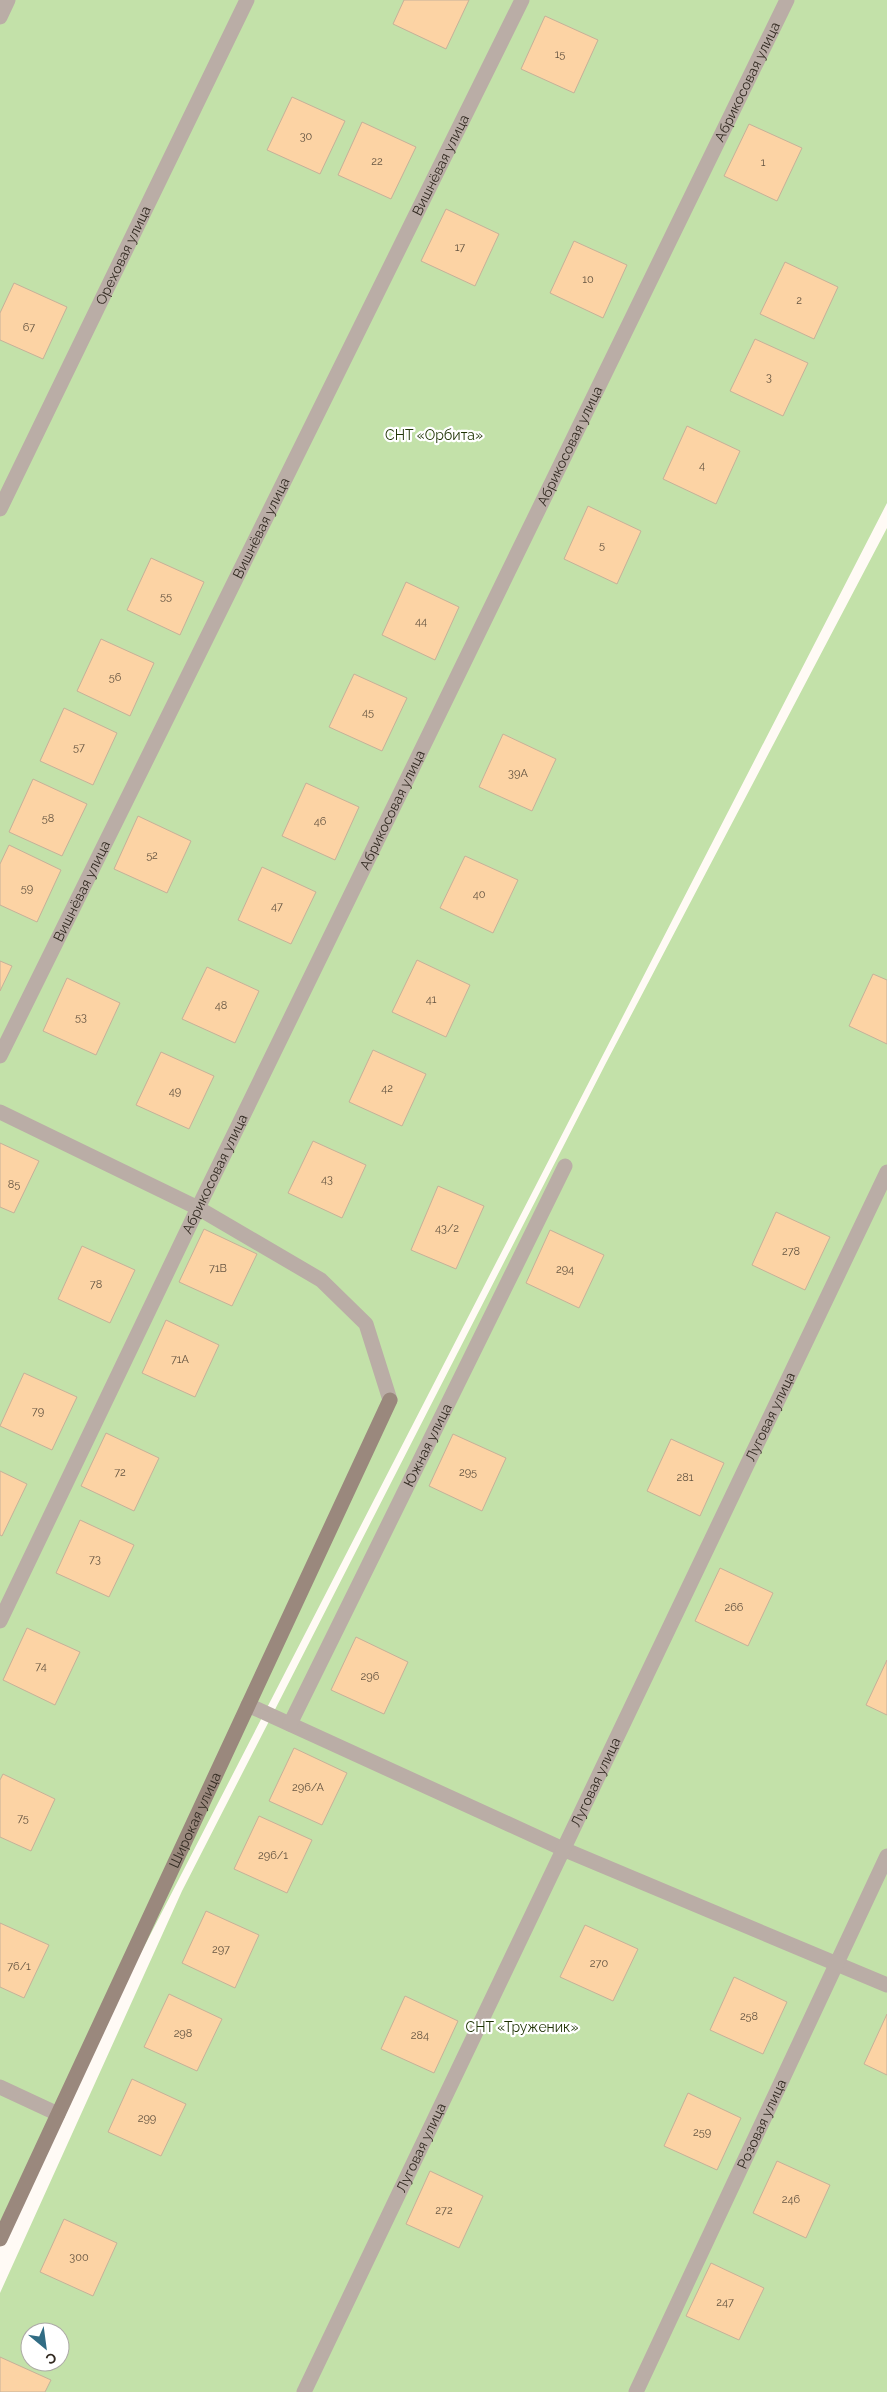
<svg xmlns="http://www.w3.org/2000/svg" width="887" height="2392" viewBox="0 0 887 2392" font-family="Raleway,sans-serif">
	<rect width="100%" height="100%" fill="#fffaf5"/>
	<g fill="#c3e1a9" fill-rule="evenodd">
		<polygon points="0,0 887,0 887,503 58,2114 0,2239"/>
		<path d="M887,528v1864h-887v-99l182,-402 424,-828zM30,2332h30v30h-30z"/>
	</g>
	<g fill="#fcd3a4" stroke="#c5b199">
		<polygon points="404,0 469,0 446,49 393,24"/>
		<polygon points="545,16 598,40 574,93 521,69"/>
		<polygon points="292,97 345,121 320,174 267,150"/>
		<polygon points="362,122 416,147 391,199 338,175"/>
		<polygon points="749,124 802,148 777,201 724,176"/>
		<polygon points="446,209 499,234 475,286 421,261"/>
		<polygon points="574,241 627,265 603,318 550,293"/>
		<polygon points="785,262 838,287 814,339 760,314"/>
		<polygon points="14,283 67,307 43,359 0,340 0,313"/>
		<polygon points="755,339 808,363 783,416 730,391"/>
		<polygon points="687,426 740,451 716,504 663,479"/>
		<polygon points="588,506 641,531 617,584 564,559"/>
		<polygon points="151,558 204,582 180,635 127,610"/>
		<polygon points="406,582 459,607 435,660 382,635"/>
		<polygon points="101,639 154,663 130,716 77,691"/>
		<polygon points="354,674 407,698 382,751 329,727"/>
		<polygon points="64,708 117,733 93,785 40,761"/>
		<polygon points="503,734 556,759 532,811 479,787"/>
		<polygon points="33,779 87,804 62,856 9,832"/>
		<polygon points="306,783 359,807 335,860 282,836"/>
		<polygon points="138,816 191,841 167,893 114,869"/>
		<polygon points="9,845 61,870 37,922 0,905 0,864"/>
		<polygon points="465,856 518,880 493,933 440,908"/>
		<polygon points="262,867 316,892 291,944 238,920"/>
		<polygon points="417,960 470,985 446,1037 392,1012"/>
		<polygon points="0,961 12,966 0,991"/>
		<polygon points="207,967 259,991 235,1043 182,1019"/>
		<polygon points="873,974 887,980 887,1044 849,1026"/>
		<polygon points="67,978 120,1003 96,1055 43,1031"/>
		<polygon points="373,1050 426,1074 402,1126 349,1102"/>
		<polygon points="161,1052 214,1076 189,1129 136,1105"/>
		<polygon points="313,1141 366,1165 342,1218 288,1193"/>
		<polygon points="0,1143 39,1161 14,1213 0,1207"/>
		<polygon points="438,1186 484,1206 456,1269 411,1250"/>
		<polygon points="776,1212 830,1237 805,1290 752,1265"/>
		<polygon points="204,1229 257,1254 232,1306 179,1282"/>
		<polygon points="550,1230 604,1255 579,1308 526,1283"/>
		<polygon points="82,1246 135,1270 110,1323 58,1299"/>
		<polygon points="166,1320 219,1345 195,1397 142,1373"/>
		<polygon points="24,1373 77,1397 52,1450 0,1426"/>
		<polygon points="106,1433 159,1458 134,1511 81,1486"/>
		<polygon points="453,1434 506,1458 482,1511 429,1486"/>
		<polygon points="671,1439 724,1463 700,1516 647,1491"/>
		<polygon points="0,1471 27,1484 2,1536 0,1535"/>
		<polygon points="80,1520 134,1545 109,1597 56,1573"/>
		<polygon points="720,1568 773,1593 748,1646 695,1621"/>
		<polygon points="27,1628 80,1652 55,1705 3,1680"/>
		<polygon points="356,1637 408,1662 384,1714 331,1690"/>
		<polygon points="887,1660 887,1715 866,1705"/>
		<polygon points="294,1748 347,1773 322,1825 269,1801"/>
		<polygon points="3,1774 55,1799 31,1851 0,1837 0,1780"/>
		<polygon points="259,1816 312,1840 287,1893 234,1869"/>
		<polygon points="206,1911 259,1935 235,1988 182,1963"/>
		<polygon points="0,1923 49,1945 24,1998 0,1987"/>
		<polygon points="585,1925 638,1949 613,2001 560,1977"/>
		<polygon points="734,1977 787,2002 763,2054 710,2030"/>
		<polygon points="169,1994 222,2019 197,2071 144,2047"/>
		<polygon points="405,1996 458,2021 434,2073 381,2049"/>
		<polygon points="887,2014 887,2075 864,2064"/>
		<polygon points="132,2079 186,2104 161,2156 108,2132"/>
		<polygon points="688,2093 741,2118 717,2170 664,2146"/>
		<polygon points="777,2161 830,2185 806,2238 753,2213"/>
		<polygon points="430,2171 483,2196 459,2248 406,2224"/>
		<polygon points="64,2219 117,2243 93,2296 40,2272"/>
		<polygon points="711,2263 764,2288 739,2340 686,2316"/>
		<polygon points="0,2357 51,2380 45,2392 0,2392"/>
	</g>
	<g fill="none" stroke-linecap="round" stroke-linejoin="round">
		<g stroke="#baada6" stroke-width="15">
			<polyline points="0,17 8,0"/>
			<path id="s1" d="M0,509l247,-509"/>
			<path id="s2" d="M0,1056l522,-1056"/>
			<polyline points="0,1112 198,1208 321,1280 366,1324 390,1400"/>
			<path id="s3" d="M0,1621l198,-413 589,-1208"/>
			<polyline points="248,1705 563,1849 887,1985"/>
			<path id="s4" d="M290,1724l275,-558"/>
			<polyline points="0,2087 58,2114"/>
			<path id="s5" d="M304,2392l583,-1220"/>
			<path id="s6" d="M636,2392l251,-536"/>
		</g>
		<path stroke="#9a887d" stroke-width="15" id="s7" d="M0,2239l390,-839"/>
	</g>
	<g text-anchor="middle" stroke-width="4.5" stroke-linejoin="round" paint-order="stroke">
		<g font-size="11" fill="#655542">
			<text x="560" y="58">15</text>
			<text x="306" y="140">30</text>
			<text x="377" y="165">22</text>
			<text x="763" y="166">1</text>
			<text x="460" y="251">17</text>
			<text x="588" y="283">10</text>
			<text x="799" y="304">2</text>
			<text x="29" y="331">67</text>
			<text x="769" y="381">3</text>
			<text x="702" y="469">4</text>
			<text x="602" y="549">5</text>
			<text x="166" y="600">55</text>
			<text x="421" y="625">44</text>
			<text x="115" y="681">56</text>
			<text x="368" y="716">45</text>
			<text x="79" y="751">57</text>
			<text x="518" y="777">39А</text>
			<text x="48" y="822">58</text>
			<text x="320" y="825">46</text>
			<text x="152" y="859">52</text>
			<text x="27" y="892">59</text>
			<text x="479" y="898">40</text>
			<text x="277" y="910">47</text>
			<text x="431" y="1003">41</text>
			<text x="221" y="1009">48</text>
			<text x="81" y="1021">53</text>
			<text x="387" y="1092">42</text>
			<text x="175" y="1095">49</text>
			<text x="327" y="1183">43</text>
			<text x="14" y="1188">85</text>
			<text x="447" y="1232">43/2</text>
			<text x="791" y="1255">278</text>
			<text x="218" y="1272">71В</text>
			<text x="565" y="1273">294</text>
			<text x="96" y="1288">78</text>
			<text x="180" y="1363">71А</text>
			<text x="38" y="1415">79</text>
			<text x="120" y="1476">72</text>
			<text x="468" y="1476">295</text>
			<text x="685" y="1481">281</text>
			<text x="95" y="1563">73</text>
			<text x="734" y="1611">266</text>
			<text x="41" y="1670">74</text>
			<text x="370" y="1680">296</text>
			<text x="308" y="1791">296/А</text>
			<text x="23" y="1822">75</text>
			<text x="273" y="1859">296/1</text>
			<text x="221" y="1953">297</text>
			<text x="599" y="1967">270</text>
			<text x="19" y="1970">76/1</text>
			<text x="749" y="2020">258</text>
			<text x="183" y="2037">298</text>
			<text x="420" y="2039">284</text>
			<text x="147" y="2122">299</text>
			<text x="702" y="2136">259</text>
			<text x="791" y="2203">246</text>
			<text x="444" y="2214">272</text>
			<text x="79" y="2261">300</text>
			<text x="725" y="2306">247</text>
		</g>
		<g font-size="14" fill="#332b22" stroke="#fff">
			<text dy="5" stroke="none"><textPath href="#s3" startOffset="1711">Абрикосовая улица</textPath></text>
			<text dy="5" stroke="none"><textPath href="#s2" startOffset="994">Вишнёвая улица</textPath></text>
			<text dy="5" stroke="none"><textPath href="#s1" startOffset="282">Ореховая улица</textPath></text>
			<text dy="5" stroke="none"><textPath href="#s3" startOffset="1306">Абрикосовая улица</textPath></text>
			<text dy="5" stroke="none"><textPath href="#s2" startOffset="589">Вишнёвая улица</textPath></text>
			<text dy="5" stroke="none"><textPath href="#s3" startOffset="901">Абрикосовая улица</textPath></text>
			<text dy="5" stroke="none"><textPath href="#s2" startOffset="184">Вишнёвая улица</textPath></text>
			<text dy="5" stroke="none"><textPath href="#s3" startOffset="496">Абрикосовая улица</textPath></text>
			<text dy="5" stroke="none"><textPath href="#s5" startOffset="1081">Луговая улица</textPath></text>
			<text dy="5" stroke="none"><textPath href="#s4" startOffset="311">Южная улица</textPath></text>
			<text dy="5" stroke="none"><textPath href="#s5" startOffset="676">Луговая улица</textPath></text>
			<text dy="5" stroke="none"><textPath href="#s7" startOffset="462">Широкая улица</textPath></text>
			<text dy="5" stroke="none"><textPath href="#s6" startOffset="296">Розовая улица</textPath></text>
			<text dy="5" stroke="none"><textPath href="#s5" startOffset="271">Луговая улица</textPath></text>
		</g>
		<g font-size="14" fill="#1d3202" stroke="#fff">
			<text x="434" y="440">СНТ «Орбита»</text>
			<text x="522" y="2032">СНТ «Труженик»</text>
		</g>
	</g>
	<g transform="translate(45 2347) rotate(151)"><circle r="24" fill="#ffffff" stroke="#adaaa7"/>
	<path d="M0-4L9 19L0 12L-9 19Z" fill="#316c84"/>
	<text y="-8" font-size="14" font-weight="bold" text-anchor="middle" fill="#332b22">С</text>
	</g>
</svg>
